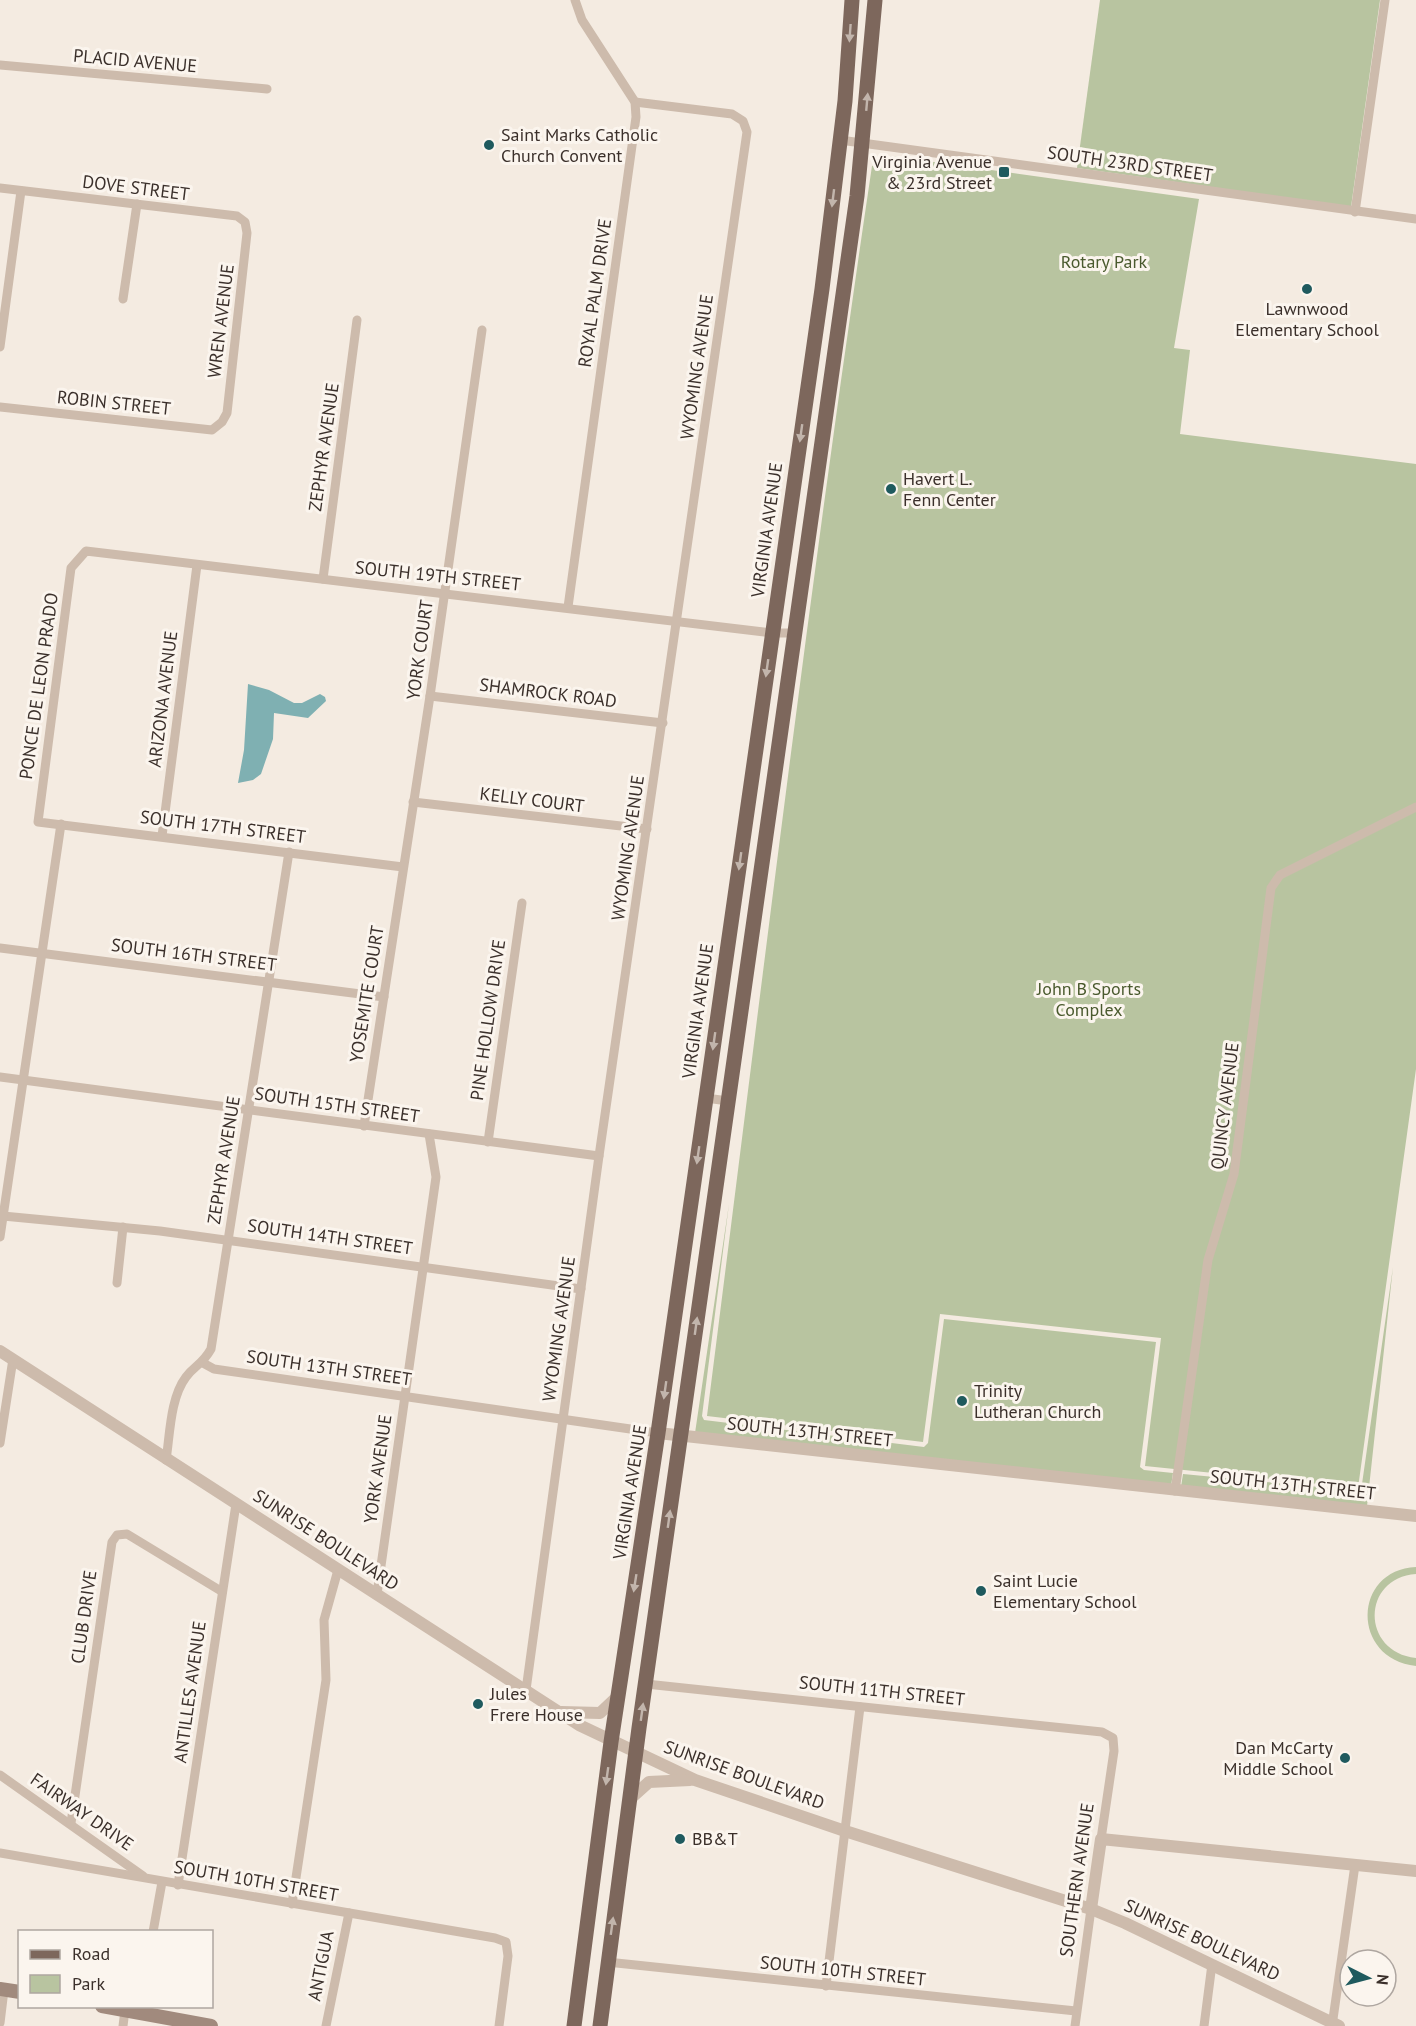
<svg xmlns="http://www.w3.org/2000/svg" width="1416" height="2026" viewBox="0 0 1416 2026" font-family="'PT Sans',sans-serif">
	<rect width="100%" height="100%" fill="#f4ebe1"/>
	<g fill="#b8c4a0">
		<polygon points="1100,0 1380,0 1351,207 1077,168"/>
		<path d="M891,156l308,43 -25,149 16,2 -10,84 236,30v605l-58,419 -213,-22 16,-128 -221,-24 -17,128 -216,-26c53,-417 103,-834 165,-1250z"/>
		<polygon points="729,1204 702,1416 704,1420 924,1447 928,1443 944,1319 1156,1342 1140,1467 1144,1470 1173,1473 1171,1486 695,1433"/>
		<polygon points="1393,1267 1367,1506 1181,1487 1183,1474 1361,1491"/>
		<path d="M1416,1567v7c-55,4 -55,78 0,84v8c-65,-7 -64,-96 0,-99z"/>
	</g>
	<polygon fill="#7fb0b2" points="248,684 269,690 294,703 302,703 320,694 325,697 326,701 308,718 274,713 273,739 261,774 253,780 238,783 244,750"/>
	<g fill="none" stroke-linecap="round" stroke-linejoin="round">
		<g stroke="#cdbbac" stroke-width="9">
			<polyline points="0,65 267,89"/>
			<polyline points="840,140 1416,219"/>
			<polyline points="0,188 237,216 245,222 247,233 227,413 222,422 212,430 0,407"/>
			<polyline points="1355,212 1385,0"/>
			<polyline points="123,299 137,204"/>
			<polyline points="0,347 21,191"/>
			<polyline points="323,579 357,320"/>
			<polyline points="568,607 636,117 635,102 582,20 575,0"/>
			<polyline points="430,696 663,723"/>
			<polyline points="413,802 647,829"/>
			<polyline points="162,836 197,565"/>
			<polyline points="403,867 38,822 71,568 86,551 772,633 795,633"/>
			<polyline points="0,948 384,997"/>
			<polyline points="0,1077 599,1156"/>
			<polyline points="706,1098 728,1101"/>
			<polyline points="364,1126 430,696 482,330"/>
			<polyline points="488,1142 522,903"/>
			<polyline points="3,1216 160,1231 581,1289"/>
			<polyline points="0,1237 61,824"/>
			<polyline points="117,1283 123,1227"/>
			<polyline points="203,1363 214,1369 658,1433"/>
			<polyline points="0,1443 13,1359"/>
			<path d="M166,1460c4,-25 4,-62 20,-83 9,-12 16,-12 25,-28l78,-497"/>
			<polyline points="1175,1491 1208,1260 1234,1174 1271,888 1280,875 1416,807"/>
			<polyline points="377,1594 436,1177 429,1134"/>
			<polyline points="646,1684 1102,1732 1113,1738 1114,1751 1101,1839"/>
			<polyline points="526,1690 599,1156 747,132 743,121 732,114 635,102"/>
			<polyline points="0,1775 143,1876"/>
			<polyline points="71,1823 112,1542 117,1535 127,1534 221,1591"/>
			<polyline points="0,1853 495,1938 506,1942 508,1956 499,2026"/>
			<polyline points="178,1885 236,1504"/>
			<polyline points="292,1904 326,1680 324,1620 338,1570"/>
			<polyline points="153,1932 162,1882"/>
			<polyline points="607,1962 1076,2011"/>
			<polyline points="826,1986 860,1707"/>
			<polyline points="0,2023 4,1990"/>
			<polyline points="123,2026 125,2010"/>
			<polyline points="326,2026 349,1913"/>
			<polyline points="1075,2026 1091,1909"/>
			<polyline points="1204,2026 1212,1964"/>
			<polyline points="1332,2026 1355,1865"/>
		</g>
		<g stroke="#cdbbac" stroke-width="12">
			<polyline points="0,1351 579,1725 695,1780 845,1831 1091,1909 1125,1923 1339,2026"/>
			<polyline points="658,1433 1416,1516"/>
			<polyline points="561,1712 600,1713 618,1696"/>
			<polyline points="630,1799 649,1782 690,1780"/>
			<polyline points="1091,1909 1101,1839 1416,1871"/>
		</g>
		<g stroke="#a18a7d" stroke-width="14">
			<polyline points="0,1989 20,1992"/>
			<polyline points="102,2006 211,2026"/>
		</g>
		<g stroke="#7d675c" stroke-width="15">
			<polyline points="574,2026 611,1742 658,1433 822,289 845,101 852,0"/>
			<polyline points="600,2026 639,1728 857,196 875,0"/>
		</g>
	</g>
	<defs><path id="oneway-solid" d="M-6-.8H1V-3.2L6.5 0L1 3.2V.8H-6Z" transform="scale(1.5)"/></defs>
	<g fill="#c2b5ac">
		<use href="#oneway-solid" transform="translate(850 33) rotate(94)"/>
		<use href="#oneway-solid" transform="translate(867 102) rotate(-85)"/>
		<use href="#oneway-solid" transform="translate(833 198) rotate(97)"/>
		<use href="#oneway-solid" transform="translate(801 433) rotate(98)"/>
		<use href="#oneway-solid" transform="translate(767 668) rotate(98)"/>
		<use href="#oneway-solid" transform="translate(740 861) rotate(98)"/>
		<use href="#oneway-solid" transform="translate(714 1041) rotate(98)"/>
		<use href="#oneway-solid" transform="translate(698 1155) rotate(98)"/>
		<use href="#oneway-solid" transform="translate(696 1326) rotate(-82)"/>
		<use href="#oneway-solid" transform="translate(665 1390) rotate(98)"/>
		<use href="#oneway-solid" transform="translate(669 1519) rotate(-82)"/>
		<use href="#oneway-solid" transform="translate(635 1583) rotate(99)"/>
		<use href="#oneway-solid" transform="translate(642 1712) rotate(-82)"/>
		<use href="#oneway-solid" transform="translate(607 1776) rotate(98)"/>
		<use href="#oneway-solid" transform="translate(612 1926) rotate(-82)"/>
	</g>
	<g fill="#1f5a5e" stroke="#fbf5ee" stroke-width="2">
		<circle cx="489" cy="145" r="6"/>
		<rect x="998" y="166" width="12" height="12" rx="3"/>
		<circle cx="1307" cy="289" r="6"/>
		<circle cx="891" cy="489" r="6"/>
		<circle cx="962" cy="1401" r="6"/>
		<circle cx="981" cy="1591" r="6"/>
		<circle cx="478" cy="1704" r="6"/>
		<circle cx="1345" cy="1758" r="6"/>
		<circle cx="680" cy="1839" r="6"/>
	</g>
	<g text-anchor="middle" stroke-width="6" stroke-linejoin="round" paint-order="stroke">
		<g font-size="18" fill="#3b302b" stroke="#fbf5ee">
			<text transform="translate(135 61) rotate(5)" y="6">PLACID AVENUE</text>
			<text transform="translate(1130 164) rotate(8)" y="6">SOUTH 23RD STREET</text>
			<text transform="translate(136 188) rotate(7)" y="6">DOVE STREET</text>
			<text transform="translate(595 293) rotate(-82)" y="6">ROYAL PALM DRIVE</text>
			<text transform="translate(221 321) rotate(-83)" y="6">WREN AVENUE</text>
			<text transform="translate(697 367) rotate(-82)" y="6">WYOMING AVENUE</text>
			<text transform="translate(114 403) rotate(6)" y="6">ROBIN STREET</text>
			<text transform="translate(324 447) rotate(-82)" y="6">ZEPHYR AVENUE</text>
			<text transform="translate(767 530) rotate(-82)" y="6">VIRGINIA AVENUE</text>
			<text transform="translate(438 576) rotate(6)" y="6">SOUTH 19TH STREET</text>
			<text transform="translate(420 650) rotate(-82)" y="6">YORK COURT</text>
			<text transform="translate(39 686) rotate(-82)" y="6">PONCE DE LEON PRADO</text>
			<text transform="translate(548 693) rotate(7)" y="6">SHAMROCK ROAD</text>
			<text transform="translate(163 699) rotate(-83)" y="6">ARIZONA AVENUE</text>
			<text transform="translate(532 800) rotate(7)" y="6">KELLY COURT</text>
			<text transform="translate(223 827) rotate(7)" y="6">SOUTH 17TH STREET</text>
			<text transform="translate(628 848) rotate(-82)" y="6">WYOMING AVENUE</text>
			<text transform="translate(194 955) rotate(7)" y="6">SOUTH 16TH STREET</text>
			<text transform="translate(367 994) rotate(-81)" y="6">YOSEMITE COURT</text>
			<text transform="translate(698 1011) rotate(-82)" y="6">VIRGINIA AVENUE</text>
			<text transform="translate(488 1020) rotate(-82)" y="6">PINE HOLLOW DRIVE</text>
			<text transform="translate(337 1105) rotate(8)" y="6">SOUTH 15TH STREET</text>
			<text transform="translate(1225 1106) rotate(-83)" y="6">QUINCY AVENUE</text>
			<text transform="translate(224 1160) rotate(-81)" y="6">ZEPHYR AVENUE</text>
			<text transform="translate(330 1237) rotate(8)" y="6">SOUTH 14TH STREET</text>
			<text transform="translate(559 1329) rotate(-82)" y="6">WYOMING AVENUE</text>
			<text transform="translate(329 1368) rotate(8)" y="6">SOUTH 13TH STREET</text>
			<text transform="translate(810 1432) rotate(6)" y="6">SOUTH 13TH STREET</text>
			<text transform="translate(378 1469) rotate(-82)" y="6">YORK AVENUE</text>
			<text transform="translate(1293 1485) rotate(6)" y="6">SOUTH 13TH STREET</text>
			<text transform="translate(630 1492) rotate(-81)" y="6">VIRGINIA AVENUE</text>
			<text transform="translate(326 1540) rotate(33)" y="6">SUNRISE BOULEVARD</text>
			<text transform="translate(84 1617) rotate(-82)" y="6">CLUB DRIVE</text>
			<text transform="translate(882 1691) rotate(6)" y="6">SOUTH 11TH STREET</text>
			<text transform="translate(190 1692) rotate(-82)" y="6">ANTILLES AVENUE</text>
			<text transform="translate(744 1775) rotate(20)" y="6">SUNRISE BOULEVARD</text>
			<text transform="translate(82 1812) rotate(35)" y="6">FAIRWAY DRIVE</text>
			<text transform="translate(1077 1880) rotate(-82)" y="6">SOUTHERN AVENUE</text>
			<text transform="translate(256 1881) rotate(10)" y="6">SOUTH 10TH STREET</text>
			<text transform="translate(1202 1940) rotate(25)" y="6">SUNRISE BOULEVARD</text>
			<text transform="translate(321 1966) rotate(-79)" y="6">ANTIGUA</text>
			<text transform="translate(843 1971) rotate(6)" y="6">SOUTH 10TH STREET</text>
		</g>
		<g font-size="18" fill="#3b302b" stroke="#fbf5ee" text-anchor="start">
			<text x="501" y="141">Saint Marks Catholic<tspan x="501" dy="21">Church Convent</tspan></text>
			<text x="992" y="168" text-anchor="end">Virginia Avenue<tspan x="992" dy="21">&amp; 23rd Street</tspan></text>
			<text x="1307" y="315" text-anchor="middle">Lawnwood<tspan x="1307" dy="21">Elementary School</tspan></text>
			<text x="903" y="485">Havert L.<tspan x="903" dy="21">Fenn Center</tspan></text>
			<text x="974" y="1397">Trinity<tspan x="974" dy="21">Lutheran Church</tspan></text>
			<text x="993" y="1587">Saint Lucie<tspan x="993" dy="21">Elementary School</tspan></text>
			<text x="490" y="1700">Jules<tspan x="490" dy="21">Frere House</tspan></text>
			<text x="1333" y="1754" text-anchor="end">Dan McCarty<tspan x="1333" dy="21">Middle School</tspan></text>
			<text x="692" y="1845">BB&amp;T</text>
		</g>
		<g font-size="18" fill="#4a5a2e" stroke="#fbf5ee">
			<text x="1104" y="268">Rotary Park</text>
			<text x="1089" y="995">John B Sports<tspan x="1089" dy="21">Complex</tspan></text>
		</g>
	</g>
	<rect x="18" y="1930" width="195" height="78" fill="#fbf5ee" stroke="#aea6a0" stroke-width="1.5"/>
	<rect x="30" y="1950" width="30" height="9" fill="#7d675c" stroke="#aea6a0" stroke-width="1.5"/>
	<text x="72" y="1960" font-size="18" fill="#3b302b">Road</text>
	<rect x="30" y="1975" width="30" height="18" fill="#b8c4a0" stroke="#aea6a0" stroke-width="1.5"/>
	<text x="72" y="1990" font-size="18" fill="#3b302b">Park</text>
	<g transform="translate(1368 1978) rotate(96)"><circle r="28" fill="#fbf5ee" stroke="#aea6a0" stroke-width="1.5"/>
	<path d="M0-4.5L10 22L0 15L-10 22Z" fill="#1f5a5e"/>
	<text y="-9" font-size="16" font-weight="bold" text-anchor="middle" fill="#3b302b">N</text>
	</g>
</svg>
